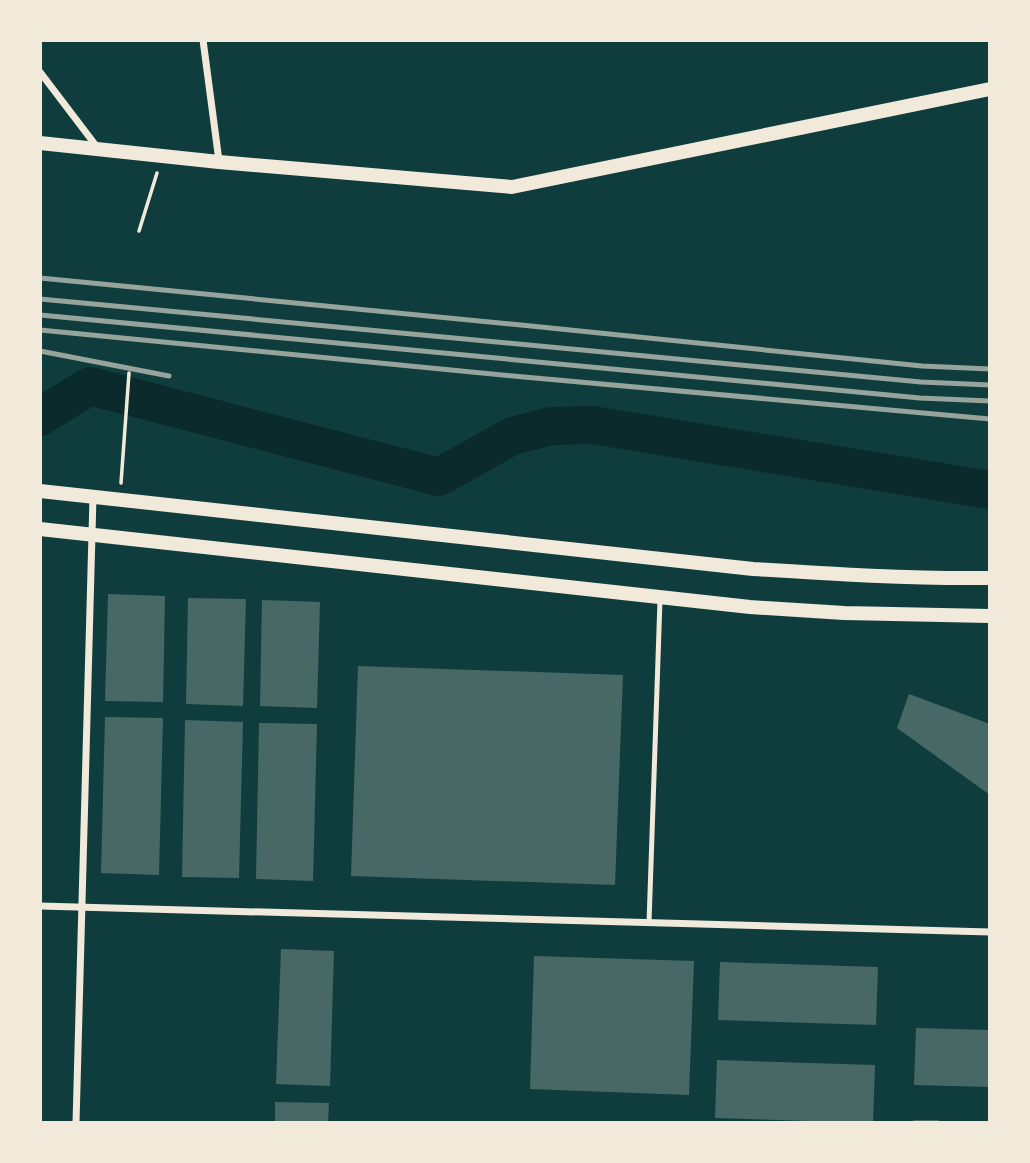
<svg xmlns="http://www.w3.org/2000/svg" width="1030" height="1163" viewBox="0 0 1030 1163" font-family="'Source Sans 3',sans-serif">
	<rect width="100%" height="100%" fill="#0f3d3e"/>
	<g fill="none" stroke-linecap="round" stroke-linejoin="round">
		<polyline stroke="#0a2a2b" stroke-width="38" points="40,417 90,386 439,477 512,436 551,426 592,425 990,490"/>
	</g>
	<g fill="#486865">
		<polygon points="108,594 165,596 163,702 105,701"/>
		<polygon points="188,598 246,599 243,706 186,704"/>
		<polygon points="262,600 320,602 317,708 260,706"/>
		<polygon points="358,666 623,675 615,885 351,876"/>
		<polygon points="909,694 990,724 990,795 897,728"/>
		<polygon points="105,717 163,718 159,875 101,873"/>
		<polygon points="185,720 243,722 239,878 182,877"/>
		<polygon points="259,723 317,724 313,881 256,879"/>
		<polygon points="281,949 334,951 330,1086 276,1084"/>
		<polygon points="534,956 694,961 689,1095 530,1089"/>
		<polygon points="720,962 878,967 876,1025 718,1020"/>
		<polygon points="916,1028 990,1030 990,1087 914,1085"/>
		<polygon points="717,1060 875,1065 873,1123 715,1118"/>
		<polygon points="275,1102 329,1103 328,1123 275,1123"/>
		<rect x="913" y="1120" width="26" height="3"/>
	</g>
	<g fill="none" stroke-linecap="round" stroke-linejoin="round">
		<g stroke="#f1e9da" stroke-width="3.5">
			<polyline points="139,231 157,173"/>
			<polyline points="121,483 129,373"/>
		</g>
		<polyline stroke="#f1e9da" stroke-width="5" points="649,923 660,600"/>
		<g stroke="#f1e9da" stroke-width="7">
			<polyline points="203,40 219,161"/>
			<polyline points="40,72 97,147"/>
			<polyline points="40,906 990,932"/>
			<polyline points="76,1123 93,497"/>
		</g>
		<g stroke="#f1e9da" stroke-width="14">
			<polyline points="40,143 219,162 512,187 990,89"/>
			<path d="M40,491l713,78c79,5 158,10 237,9"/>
			<polyline points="40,529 750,607 844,613 990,616"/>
		</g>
		<g stroke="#97a49c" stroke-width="5">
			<polyline points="40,278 521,325 922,366 990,369"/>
			<polyline points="40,299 921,382 990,385"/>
			<polyline points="40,315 920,398 990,401"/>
			<polyline points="40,330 524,377 990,419"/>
			<polyline points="40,351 169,376"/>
		</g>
	</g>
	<rect width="1030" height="1163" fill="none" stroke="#f1e9da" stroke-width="84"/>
</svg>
